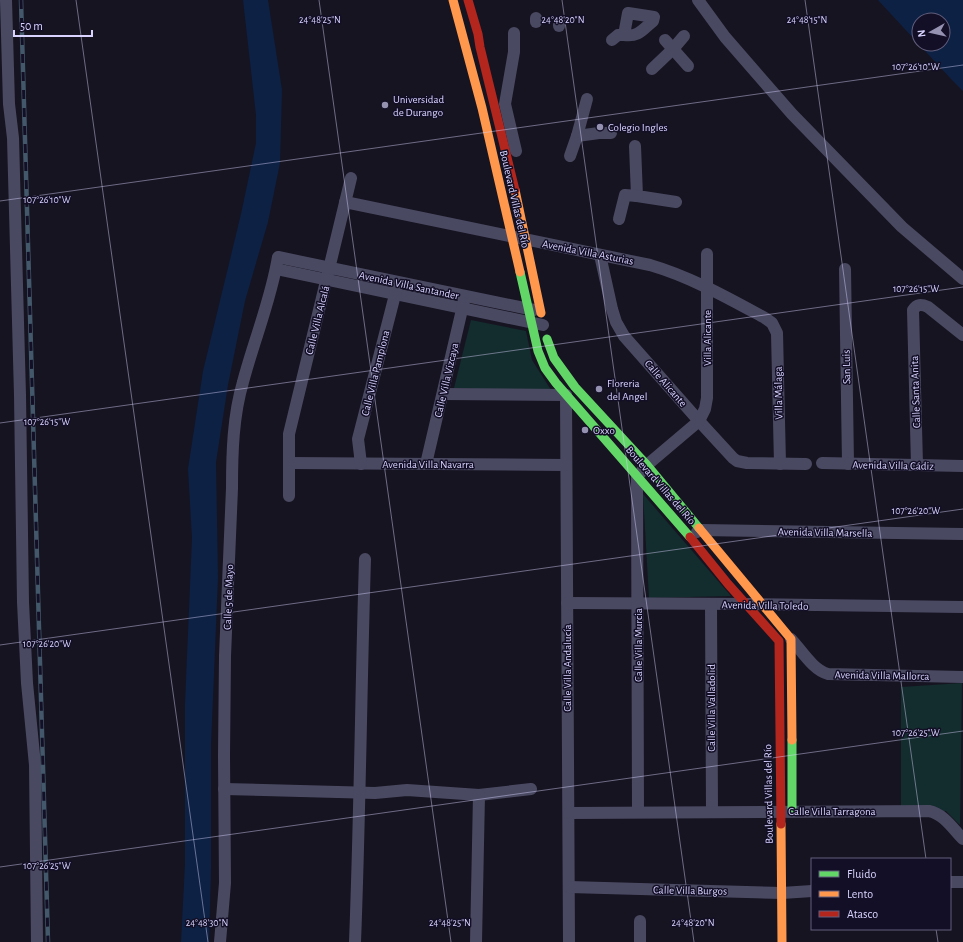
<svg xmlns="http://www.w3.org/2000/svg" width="963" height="942" viewBox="0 0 963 942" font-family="'Alegreya Sans',sans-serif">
	<rect width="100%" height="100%" fill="#161421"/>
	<g fill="#132c2d">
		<polygon points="471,320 526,331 532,360 553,393 454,388"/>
		<polygon points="643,494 731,596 649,598"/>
		<polygon points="962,683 960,825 946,811 901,810 901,687"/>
	</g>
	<g fill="#0d2144" fill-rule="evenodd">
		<polygon points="243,0 268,0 282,90 280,163 268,222 245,301 228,385 216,462 218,578 211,745 211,870 209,942 181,942 185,864 185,704 192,538 188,469 203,371 241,214 256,143 256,115"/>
		<path d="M878,0h85v91l-11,-11zM919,20h24v24h-24z"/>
	</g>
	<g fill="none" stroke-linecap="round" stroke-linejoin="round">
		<g stroke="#4a4962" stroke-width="12">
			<polyline points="6,0 9,104 13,138 20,395 23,602 27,683 35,765 37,942"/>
			<polyline points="698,0 725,37 792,114 902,227 963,279"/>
			<polyline points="536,18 536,22"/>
			<polyline points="559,26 559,24"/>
			<polyline points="514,33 514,52 505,104 516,151"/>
			<path d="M612,40l6,-5h6l4,-22 26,4 -1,4c-11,9 -14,16 -29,14"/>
			<polyline points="665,40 688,66"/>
			<polyline points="652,69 673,49 684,36"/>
			<polyline points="577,136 599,133 611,133"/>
			<polyline points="635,146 637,196 676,202"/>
			<polyline points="570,156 577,136 587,99"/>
			<path d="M345,202l305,63c41,12 78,33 115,53l7,5 5,10 3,131"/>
			<polyline points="619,219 625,195 637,196"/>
			<polyline points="600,255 612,309 616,322 624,336 699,421 733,458 737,461 747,463 806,464"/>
			<polyline points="276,269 543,325"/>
			<polyline points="845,269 848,464"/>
			<polyline points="443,394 566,395"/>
			<polyline points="566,395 569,942"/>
			<polyline points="289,463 566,465"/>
			<polyline points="822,463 963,466"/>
			<polyline points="361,464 358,439 397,287"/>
			<polyline points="426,464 464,301"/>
			<path d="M917,465l-4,-155c4,-6 8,-6 15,-3l35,28"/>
			<polyline points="289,496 289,434 351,178"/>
			<polyline points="697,532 700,530 963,534"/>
			<polyline points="567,603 747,604 963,607"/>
			<polyline points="711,604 712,812"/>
			<path d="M791,639c11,12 22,31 37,35l135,3"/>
			<polyline points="224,789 375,793 407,790 479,795 531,789"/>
			<polyline points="638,812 637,477 647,465 699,421 705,409 707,398 707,254"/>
			<path d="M569,813l360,-2c15,3 24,18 34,28"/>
			<polyline points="950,882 963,882"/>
			<polyline points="569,887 782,893 812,891"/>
			<path d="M220,942l5,-59 -1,-128 1,-99 7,-168c0,-35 1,-72 11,-106 11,-42 28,-82 35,-125l256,53"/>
			<path d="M355,942c5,-128 6,-255 10,-383"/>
			<polyline points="476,942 479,795"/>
			<polyline points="640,942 640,921"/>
		</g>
		<g stroke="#63d668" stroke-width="9">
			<polyline points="520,272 538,351 545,368 556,383 690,537"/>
			<polyline points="547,339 554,358 575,387 647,465 699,528"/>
			<polyline points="792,740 792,808"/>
		</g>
		<g stroke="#ff974d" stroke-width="9">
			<polyline points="453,0 482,108 520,272"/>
			<polyline points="515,190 541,313"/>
			<polyline points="699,528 791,639 792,740"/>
			<polyline points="781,824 782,942"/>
		</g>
		<g stroke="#b3261e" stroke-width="9">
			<polyline points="468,0 478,34 480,47 515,190"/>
			<polyline points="690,537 728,584 779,641 781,824"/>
		</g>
		<g stroke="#43596b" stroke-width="4.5">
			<polyline id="rail" points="21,0 48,942"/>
		</g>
		<use href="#rail" stroke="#130f26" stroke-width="3" stroke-dasharray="9" stroke-linecap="butt"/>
	</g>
	<path fill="none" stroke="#d9d4ff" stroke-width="1" stroke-opacity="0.45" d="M76,0l132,942M319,0l132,942M562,0l132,942M805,0l121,859M0,201l963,-136M0,423l963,-136M0,645l963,-136M0,867l963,-136M936,929l2,13"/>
	<g fill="#9591b1" stroke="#130f26" stroke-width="1.5">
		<circle cx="385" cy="105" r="4"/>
		<circle cx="600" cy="127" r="4"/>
		<circle cx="599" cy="389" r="4"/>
		<circle cx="585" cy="430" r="4"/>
	</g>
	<g text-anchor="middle" stroke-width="3" stroke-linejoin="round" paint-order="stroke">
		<g font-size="11" fill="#d9d4ff" stroke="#130f26" text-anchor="start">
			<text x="393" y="103">Universidad<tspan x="393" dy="13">de Durango</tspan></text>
			<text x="608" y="131">Colegio Ingles</text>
			<text x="607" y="387">Floreria<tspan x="607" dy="13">del Angel</tspan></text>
			<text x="593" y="434">Oxxo</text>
		</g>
		<g font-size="11" fill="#d9d4ff" stroke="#130f26">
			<text transform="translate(515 199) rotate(77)" y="4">Boulevard Villas del Río</text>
			<text transform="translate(588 252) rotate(11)" y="4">Avenida Villa Asturias</text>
			<text transform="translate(409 285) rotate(12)" y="4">Avenida Villa Santander</text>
			<text transform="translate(317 320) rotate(-76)" y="4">Calle Villa Alcalá</text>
			<text transform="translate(707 338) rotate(-90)" y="4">Villa Alicante</text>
			<text transform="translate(846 367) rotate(-91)" y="4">San Luis</text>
			<text transform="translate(375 373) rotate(-76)" y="4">Calle Villa Pamplona</text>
			<text transform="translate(446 380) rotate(-77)" y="4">Calle Villa Vizcaya</text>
			<text transform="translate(666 383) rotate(49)" y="4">Calle Alicante</text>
			<text transform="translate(915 392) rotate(-92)" y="4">Calle Santa Anita</text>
			<text transform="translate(778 393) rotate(-91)" y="4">Villa Málaga</text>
			<text x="428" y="468">Avenida Villa Navarra</text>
			<text transform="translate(893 465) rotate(1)" y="4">Avenida Villa Cádiz</text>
			<text transform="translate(661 485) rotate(49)" y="4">Boulevard Villas del Río</text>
			<text transform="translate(825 532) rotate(1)" y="4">Avenida Villa Marsella</text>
			<text transform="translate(228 597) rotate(-88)" y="4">Calle 5 de Mayo</text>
			<text transform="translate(765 605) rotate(1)" y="4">Avenida Villa Toledo</text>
			<text transform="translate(638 645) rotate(-90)" y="4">Calle Villa Murcia</text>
			<text transform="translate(567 668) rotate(-90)" y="4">Calle Villa Andalucía</text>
			<text transform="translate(882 675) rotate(1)" y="4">Avenida Villa Mallorca</text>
			<text transform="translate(711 708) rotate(-90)" y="4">Calle Villa Valladolid</text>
			<text transform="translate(768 794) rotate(-91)" y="4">Boulevard Villas del Río</text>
			<text x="832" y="815">Calle Villa Tarragona</text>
			<text transform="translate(690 890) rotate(1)" y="4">Calle Villa Burgos</text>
		</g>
	</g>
	<g font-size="10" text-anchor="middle" fill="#d9d4ff" stroke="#130f26" stroke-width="3" stroke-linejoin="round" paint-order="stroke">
		<text x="320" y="23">24°48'25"N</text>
		<text x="563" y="23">24°48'20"N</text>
		<text x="807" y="23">24°48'15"N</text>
		<text x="916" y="70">107°26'10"W</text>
		<text x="47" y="203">107°26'10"W</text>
		<text x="916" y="292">107°26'15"W</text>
		<text x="47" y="425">107°26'15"W</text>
		<text x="916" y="514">107°26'20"W</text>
		<text x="47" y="647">107°26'20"W</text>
		<text x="916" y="736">107°26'25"W</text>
		<text x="47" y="869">107°26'25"W</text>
		<text x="207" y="926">24°48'30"N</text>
		<text x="450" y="926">24°48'25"N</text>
		<text x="693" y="926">24°48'20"N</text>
	</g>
	<rect x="811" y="858" width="140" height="72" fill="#130f26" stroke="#625e7d"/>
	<rect x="819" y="871" width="20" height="6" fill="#63d668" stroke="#625e7d"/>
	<text x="847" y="878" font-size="12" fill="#d9d4ff">Fluido</text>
	<rect x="819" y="891" width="20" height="6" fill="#ff974d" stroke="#625e7d"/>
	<text x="847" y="898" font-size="12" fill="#d9d4ff">Lento</text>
	<rect x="819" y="911" width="20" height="6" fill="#b3261e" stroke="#625e7d"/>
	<text x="847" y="918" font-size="12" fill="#d9d4ff">Atasco</text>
	<g transform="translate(931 32) rotate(262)"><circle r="19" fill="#130f26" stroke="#625e7d"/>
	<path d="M0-3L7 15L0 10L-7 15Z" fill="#9591b1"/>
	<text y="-6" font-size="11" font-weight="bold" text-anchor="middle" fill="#d9d4ff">N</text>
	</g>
	<path d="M14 30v6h78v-6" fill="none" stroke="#d9d4ff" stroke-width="2"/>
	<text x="20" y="30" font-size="12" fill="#d9d4ff" stroke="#130f26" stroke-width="3" paint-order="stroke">50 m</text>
</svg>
